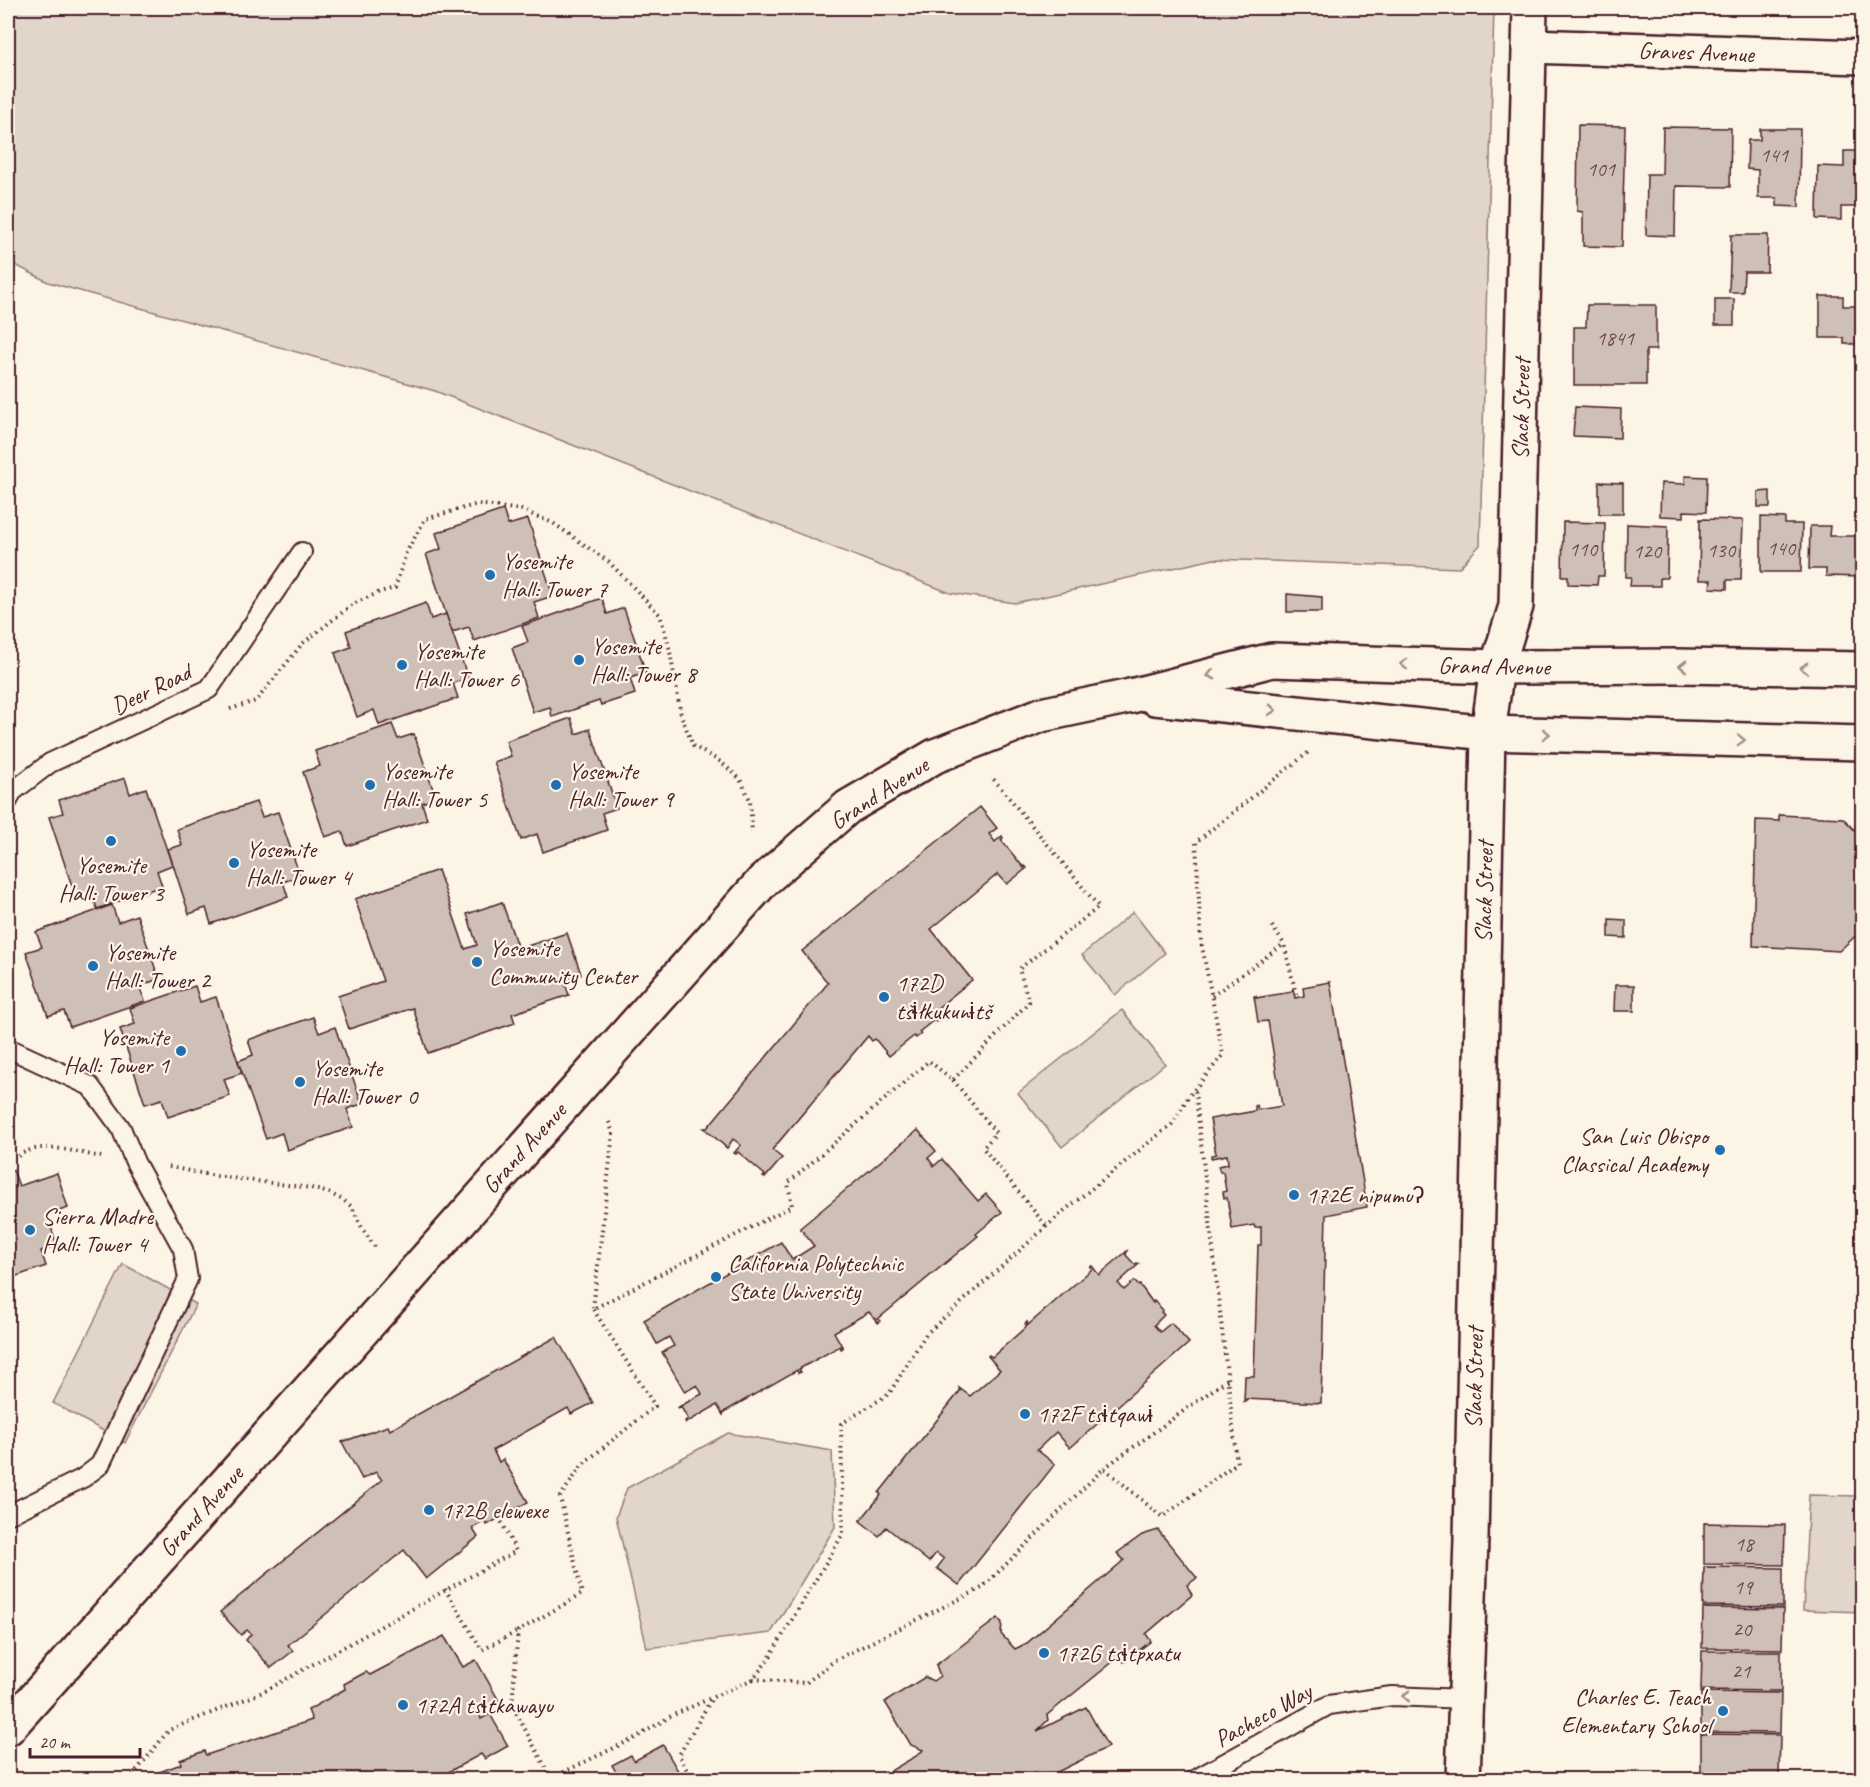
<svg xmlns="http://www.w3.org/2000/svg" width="1870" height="1787" viewBox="0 0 1870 1787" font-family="Caveat,sans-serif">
	<rect width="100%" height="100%" fill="#fcf5e5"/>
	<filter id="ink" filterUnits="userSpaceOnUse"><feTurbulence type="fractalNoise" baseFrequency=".0167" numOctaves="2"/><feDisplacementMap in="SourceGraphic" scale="12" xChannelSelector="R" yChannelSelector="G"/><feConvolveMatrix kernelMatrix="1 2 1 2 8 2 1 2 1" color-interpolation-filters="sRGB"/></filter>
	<g filter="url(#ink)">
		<g fill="#e2d5ca" stroke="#967a7a" stroke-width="1.5">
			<polygon points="8,8 1494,8 1480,545 1459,568 1214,559 1015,603 950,593 435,391 48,282 8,261"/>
			<polygon points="1133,912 1165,953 1115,995 1082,955"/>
			<polygon points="1122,1010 1165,1064 1062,1147 1018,1093"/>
			<polygon points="123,1264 196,1304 125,1443 53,1403"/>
			<polygon points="728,1433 832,1451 835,1527 771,1633 647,1648 616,1517 627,1488"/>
			<polygon points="1861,1438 1862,1612 1803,1610 1809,1495 1860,1496"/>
		</g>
		<g fill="#cfc0b7" stroke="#4a1f2b" stroke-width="1.5">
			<polygon points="1578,125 1625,126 1622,247 1583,246 1583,212 1577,211"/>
			<polygon points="1663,127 1731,128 1730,187 1676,186 1675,236 1646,235 1647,174 1662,174"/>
			<polygon points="1760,129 1800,129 1799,207 1777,206 1777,198 1758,198 1758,170 1747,169 1748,140 1760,140"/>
			<polygon points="1844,151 1862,151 1862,207 1841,207 1841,220 1817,219 1818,166 1844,167"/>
			<polygon points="1731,235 1768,235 1767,272 1744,272 1743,292 1729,292"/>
			<polygon points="1820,296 1843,296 1843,306 1861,306 1862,339 1857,339 1857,344 1844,344 1844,338 1820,338"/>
			<rect x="1715" y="299" width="19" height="26"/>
			<polygon points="1587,305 1656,305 1656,350 1646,350 1646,385 1574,385 1574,327 1586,327"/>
			<rect x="1857" y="375" width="5" height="49"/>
			<polygon points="1575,407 1621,409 1620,438 1573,436"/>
			<polygon points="1685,476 1707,477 1706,512 1684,511 1684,517 1660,516 1661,483 1685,484"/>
			<polygon points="1599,482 1623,483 1623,514 1599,514"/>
			<polygon points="1770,491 1770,507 1758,507 1758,492"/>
			<polygon points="503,510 508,525 528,519 553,596 534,602 539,618 474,641 469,627 452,632 426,554 441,549 436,533"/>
			<polygon points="1761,517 1785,518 1785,524 1802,524 1801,572 1761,572"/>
			<polygon points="1700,519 1743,520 1741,580 1727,580 1727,589 1710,588 1711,580 1699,580"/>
			<polygon points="1563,522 1605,523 1604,576 1598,576 1597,585 1568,584 1568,576 1562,576"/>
			<polygon points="1627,524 1668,526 1667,578 1660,578 1660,586 1630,586 1631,577 1626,577"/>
			<polygon points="1810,526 1830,526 1829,536 1862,536 1862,577 1826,576 1826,569 1809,569"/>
			<polygon points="1287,594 1322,597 1322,612 1287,612"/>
			<polygon points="602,598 607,614 624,608 646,673 630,678 635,694 601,705 599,701 552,717 550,707 533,712 512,648 528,642 522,626"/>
			<polygon points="426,603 431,619 446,614 468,678 453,683 458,698 379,725 374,710 357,717 335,653 351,647 346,631"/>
			<polygon points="571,718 576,734 590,729 617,808 602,813 607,830 543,852 537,834 521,840 494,762 511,756 506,741"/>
			<polygon points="392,724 398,739 414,734 436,798 422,803 427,819 347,846 342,831 325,837 303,772 320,766 315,751"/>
			<polygon points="125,778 130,794 146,788 172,865 157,871 162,886 97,909 92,893 76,898 49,817 63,813 59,800"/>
			<polygon points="256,802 262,817 278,812 300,876 283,882 288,897 211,924 206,908 189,914 168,849 182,845 177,829"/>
			<polygon points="980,807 997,828 989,834 995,842 1002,836 1003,838 1001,840 1024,868 1025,866 1027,868 1007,884 998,874 931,929 972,980 935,1010 941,1018 936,1022 934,1020 919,1032 921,1034 916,1038 914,1036 889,1056 875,1039 872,1041 868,1036 772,1150 782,1158 765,1178 763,1177 765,1175 738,1152 736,1154 734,1153 741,1145 733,1139 727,1148 704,1128 707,1128 828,983 802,951"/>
			<polygon points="1779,815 1843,818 1862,838 1860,932 1839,951 1753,946 1756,820 1779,821"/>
			<polygon points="438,870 465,949 477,945 467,914 502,902 518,949 567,933 581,974 564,980 569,995 512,1014 515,1023 428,1053 413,1008 349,1029 338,996 383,981 355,899"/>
			<polygon points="112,905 118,922 137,915 159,979 139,986 145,1001 70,1027 64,1011 48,1016 26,952 42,947 36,932"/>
			<polygon points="1609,919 1626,920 1626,938 1609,937"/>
			<polygon points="1330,982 1367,1207 1326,1215 1321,1403 1246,1399 1246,1402 1244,1402 1245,1376 1254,1376 1258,1245 1261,1245 1261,1227 1255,1228 1254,1225 1232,1229 1227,1198 1224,1198 1223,1192 1226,1191 1223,1172 1220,1172 1218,1166 1228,1164 1227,1155 1211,1158 1211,1155 1216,1154 1210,1119 1255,1111 1255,1106 1257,1105 1258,1110 1282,1106 1268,1021 1258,1022 1254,996 1256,996 1256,998 1291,992 1293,989 1295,998 1304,996 1303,987"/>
			<polygon points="1615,985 1634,985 1634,1011 1614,1011"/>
			<polygon points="195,986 200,1002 216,997 242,1073 224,1079 230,1096 168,1117 162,1099 145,1104 120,1029 135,1024 130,1008"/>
			<polygon points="313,1017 319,1033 335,1027 362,1104 347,1109 353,1127 287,1150 282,1133 266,1139 238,1061 253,1055 248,1040"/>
			<polygon points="918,1130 936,1151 928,1158 934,1166 942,1159 978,1201 986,1194 1002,1212 976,1234 978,1236 878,1319 880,1321 878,1323 869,1312 834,1332 843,1348 841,1349 840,1346 799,1369 801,1372 798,1373 797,1370 724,1412 723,1415 717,1405 686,1423 685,1421 688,1419 681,1407 678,1409 677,1408 702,1394 697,1385 685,1392 662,1352 674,1346 669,1337 657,1344 644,1320 781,1242 792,1260 814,1246 800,1228"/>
			<polygon points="13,1170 19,1186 57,1173 68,1208 47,1215 57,1245 41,1251 46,1266 8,1279 8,1172"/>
			<polygon points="1127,1251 1126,1255 1135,1265 1137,1263 1139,1264 1118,1283 1124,1290 1134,1281 1139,1286 1140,1285 1153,1303 1154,1301 1163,1310 1161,1312 1164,1315 1154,1325 1160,1332 1171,1323 1189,1343 1070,1448 1056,1432 1037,1450 1055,1464 959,1585 937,1568 944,1559 936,1553 929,1562 886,1527 879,1536 860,1521 881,1495 879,1493 960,1391 959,1388 970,1396 1000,1370 988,1356 989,1355 992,1357 1027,1326 1025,1324 1027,1322 1028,1325 1092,1269 1090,1267 1092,1266 1099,1275"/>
			<polygon points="556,1337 593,1403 571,1414 568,1408 493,1450 499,1462 503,1459 528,1502 487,1525 485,1521 472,1528 478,1537 426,1579 404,1550 288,1645 293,1651 271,1668 246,1640 251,1634 247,1630 241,1635 220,1612 382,1480 376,1472 362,1479 342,1442 388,1426 390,1430"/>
			<polygon points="1704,1523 1785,1525 1784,1565 1704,1564"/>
			<polygon points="1158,1530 1197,1578 1187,1585 1192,1595 1146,1634 1151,1641 1124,1662 1119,1657 1047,1715 1048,1720 1037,1731 1086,1707 1108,1747 1041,1780 1035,1773 1030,1776 1022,1774 1013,1780 875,1780 918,1755 923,1750 911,1745 885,1702 925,1677 933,1681 940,1676 936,1665 998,1618 1002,1623 1001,1634 1015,1649 1027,1643 1124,1560 1117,1553 1142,1535"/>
			<polygon points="1704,1567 1783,1568 1783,1607 1703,1606"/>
			<polygon points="1703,1608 1783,1609 1782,1649 1702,1648"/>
			<polygon points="444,1636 463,1667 476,1660 499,1701 479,1712 481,1719 490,1714 508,1746 485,1759 481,1754 434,1780 138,1780 181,1764 180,1760 204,1751 206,1755 312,1720 308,1710 345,1689 344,1684 366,1672 370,1675"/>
			<polygon points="1702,1651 1781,1651 1781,1691 1701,1690"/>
			<polygon points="1701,1692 1781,1693 1780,1733 1701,1732"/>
			<polygon points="1701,1734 1780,1735 1779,1776 1701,1775"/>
			<polygon points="663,1745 678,1771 662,1780 602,1780 616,1772 612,1765 631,1755 634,1761"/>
			<polygon points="1699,1777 1779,1778 1779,1780 1699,1780"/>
		</g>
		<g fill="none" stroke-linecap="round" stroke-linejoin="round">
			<g stroke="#4a1f2b" stroke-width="22">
				<g id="lane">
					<polyline points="8,801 12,792 50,763 209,689 302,552"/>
					<polyline points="8,1048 90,1086 121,1128 135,1162 183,1249 188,1279 100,1465 83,1478 8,1515"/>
					<polyline points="1194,1780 1329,1705 1392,1696 1465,1699"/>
				</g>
			</g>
			<g stroke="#4a1f2b" stroke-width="38">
				<g id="street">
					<polyline points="1529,46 1862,57"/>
					<polyline points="8,1728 763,881 848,807 935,756 1041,715 1131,696"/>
					<polyline points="1463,1780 1471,1539 1488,733 1497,667 1516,606 1530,8"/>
				</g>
			</g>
			<g stroke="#4a1f2b" stroke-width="38">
				<g id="secondary">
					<polyline points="1131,696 1272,660 1497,667 1677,666 1862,669"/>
					<polyline points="1155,698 1488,733 1862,743"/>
				</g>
			</g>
			<g stroke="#4a1f2b" stroke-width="4" stroke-dasharray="1.5 4.5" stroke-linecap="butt">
				<polyline points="230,709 256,701 302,644 353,604 380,592 395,588 406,553 425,519 478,504 521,510 553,523 609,562 660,615 669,646 681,715 693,746 721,762 740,779 750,800 752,833"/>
				<polyline points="1272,926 1284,944 1297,998"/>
				<polyline points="1212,996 1284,944"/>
				<polyline points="953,1080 996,1133 983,1148 1047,1227"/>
				<polyline points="609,1122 613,1133 593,1309 792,1206 788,1183 929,1061 953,1080 1029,1002 1019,969 1099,907 991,776"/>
				<path d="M18,1156c24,-17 58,-3 84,1"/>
				<polyline points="169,1167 216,1176 311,1188 329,1193 343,1200 352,1207 363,1230 375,1247"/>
				<polyline points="1104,1468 1228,1379"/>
				<polyline points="445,1589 482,1650 518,1631"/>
				<polyline points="753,1679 806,1683 835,1660 982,1588 1104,1468 1162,1517 1237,1463 1195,1089"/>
				<polyline points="551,1778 512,1705 518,1631 582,1594 560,1497 583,1464 655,1406 593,1309"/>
				<polyline points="129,1780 169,1730 263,1692 516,1551 500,1519"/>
				<polyline points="547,1780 637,1737 671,1716 753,1679 768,1660 843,1534 841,1424 889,1394 926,1334 1064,1211 1172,1124 1189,1096 1223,1055 1201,941 1196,842 1310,751"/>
				<polyline points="692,1780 679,1755 712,1698"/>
			</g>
			<use href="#lane" stroke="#fcf5e5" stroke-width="18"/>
			<use href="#street" stroke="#fcf5e5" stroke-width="33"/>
			<use href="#secondary" stroke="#fcf5e5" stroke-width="33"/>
		</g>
		<defs><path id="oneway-chevron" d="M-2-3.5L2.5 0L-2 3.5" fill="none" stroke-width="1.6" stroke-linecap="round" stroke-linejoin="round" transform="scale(1.5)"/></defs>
		<g stroke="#a38a88">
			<use href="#oneway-chevron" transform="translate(1404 664) rotate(-178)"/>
			<use href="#oneway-chevron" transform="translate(1683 666) rotate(-179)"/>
			<use href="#oneway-chevron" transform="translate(1804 668) rotate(-179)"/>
			<use href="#oneway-chevron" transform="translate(1211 675) rotate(166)"/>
			<use href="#oneway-chevron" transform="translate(1272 710) rotate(6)"/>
			<use href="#oneway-chevron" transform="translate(1546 734) rotate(2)"/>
			<use href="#oneway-chevron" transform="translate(1741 740) rotate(2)"/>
			<use href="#oneway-chevron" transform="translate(1406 1696) rotate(-179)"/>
		</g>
	</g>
	<g fill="#1f6fb2" stroke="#fcf5e5" stroke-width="2">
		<circle cx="490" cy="575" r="6"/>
		<circle cx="579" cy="660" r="6"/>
		<circle cx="402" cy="665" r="6"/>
		<circle cx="370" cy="785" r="6"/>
		<circle cx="556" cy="785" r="6"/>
		<circle cx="111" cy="841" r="6"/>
		<circle cx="234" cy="863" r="6"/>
		<circle cx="477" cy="962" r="6"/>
		<circle cx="93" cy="966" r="6"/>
		<circle cx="884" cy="997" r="6"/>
		<circle cx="181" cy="1051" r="6"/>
		<circle cx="300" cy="1082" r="6"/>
		<circle cx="1720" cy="1150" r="6"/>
		<circle cx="1294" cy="1195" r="6"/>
		<circle cx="30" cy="1230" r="6"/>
		<circle cx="716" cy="1277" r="6"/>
		<circle cx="1025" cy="1414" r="6"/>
		<circle cx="429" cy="1510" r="6"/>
		<circle cx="1044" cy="1653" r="6"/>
		<circle cx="403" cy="1705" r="6"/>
		<circle cx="1723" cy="1711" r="6"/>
	</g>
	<g text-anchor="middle" stroke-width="4.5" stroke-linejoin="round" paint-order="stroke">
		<g font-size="21" fill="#6b474e">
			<text x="1774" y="162">141</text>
			<text x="1601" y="176">101</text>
			<text x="1615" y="345">1841</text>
			<text x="1781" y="555">140</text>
			<text x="1583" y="556">110</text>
			<text x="1721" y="557">130</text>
			<text x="1647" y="558">120</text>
			<text x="1744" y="1551">18</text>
			<text x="1743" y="1594">19</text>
			<text x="1742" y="1636">20</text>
			<text x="1741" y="1678">21</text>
		</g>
		<g font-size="24" fill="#4a1f2b" stroke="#fcf5e5">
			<text transform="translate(1696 52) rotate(2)" y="8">Graves Avenue</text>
			<text transform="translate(1521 409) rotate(-89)" y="8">Slack Street</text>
			<text transform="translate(1494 666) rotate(1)" y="8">Grand Avenue</text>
			<text transform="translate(151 689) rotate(-26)" y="8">Deer Road</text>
			<text transform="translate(879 793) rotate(-33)" y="8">Grand Avenue</text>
			<text transform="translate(1484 892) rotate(-89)" y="8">Slack Street</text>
			<text transform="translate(524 1148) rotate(-48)" y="8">Grand Avenue</text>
			<text transform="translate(1474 1378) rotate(-89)" y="8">Slack Street</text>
			<text transform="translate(201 1511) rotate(-48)" y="8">Grand Avenue</text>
			<text transform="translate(1263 1715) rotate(-29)" y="8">Pacheco Way</text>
		</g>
		<g font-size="24" fill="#4a1f2b" stroke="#fcf5e5" text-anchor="start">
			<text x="502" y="569">Yosemite<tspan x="502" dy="28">Hall: Tower 7</tspan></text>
			<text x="591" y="654">Yosemite<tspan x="591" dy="28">Hall: Tower 8</tspan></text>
			<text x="414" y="659">Yosemite<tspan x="414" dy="28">Hall: Tower 6</tspan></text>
			<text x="382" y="779">Yosemite<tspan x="382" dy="28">Hall: Tower 5</tspan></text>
			<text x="568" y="779">Yosemite<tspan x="568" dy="28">Hall: Tower 9</tspan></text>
			<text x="246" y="857">Yosemite<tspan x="246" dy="28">Hall: Tower 4</tspan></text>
			<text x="111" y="873" text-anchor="middle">Yosemite<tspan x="111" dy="28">Hall: Tower 3</tspan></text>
			<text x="489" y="956">Yosemite<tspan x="489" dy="28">Community Center</tspan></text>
			<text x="105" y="960">Yosemite<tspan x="105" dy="28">Hall: Tower 2</tspan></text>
			<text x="896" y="991">172D<tspan x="896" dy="28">tšɨłkukunɨtš</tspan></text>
			<text x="169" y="1045" text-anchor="end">Yosemite<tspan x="169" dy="28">Hall: Tower 1</tspan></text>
			<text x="312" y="1076">Yosemite<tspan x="312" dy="28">Hall: Tower 0</tspan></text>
			<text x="1708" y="1144" text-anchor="end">San Luis Obispo<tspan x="1708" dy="28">Classical Academy</tspan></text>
			<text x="1306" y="1203">172E nipumuʔ</text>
			<text x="42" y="1224">Sierra Madre<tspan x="42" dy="28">Hall: Tower 4</tspan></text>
			<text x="728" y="1271">California Polytechnic<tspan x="728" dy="28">State University</tspan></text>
			<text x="1037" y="1422">172F tsɨtqawɨ</text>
			<text x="441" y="1518">172B elewexe</text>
			<text x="1056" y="1661">172G tsɨtpxatu</text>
			<text x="1711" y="1705" text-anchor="end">Charles E. Teach<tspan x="1711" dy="28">Elementary School</tspan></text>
			<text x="415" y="1713">172A tsɨtkawayu</text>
		</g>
	</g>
	<rect width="1870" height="1787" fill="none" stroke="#fcf5e5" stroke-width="30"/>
	<rect x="15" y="15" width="1840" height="1757" fill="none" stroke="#4a1f2b" stroke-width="2" filter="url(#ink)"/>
	<path d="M30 1748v9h110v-9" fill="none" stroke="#4a1f2b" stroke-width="3"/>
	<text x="39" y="1748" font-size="18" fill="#4a1f2b" stroke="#fcf5e5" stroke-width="4.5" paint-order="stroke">20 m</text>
</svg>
